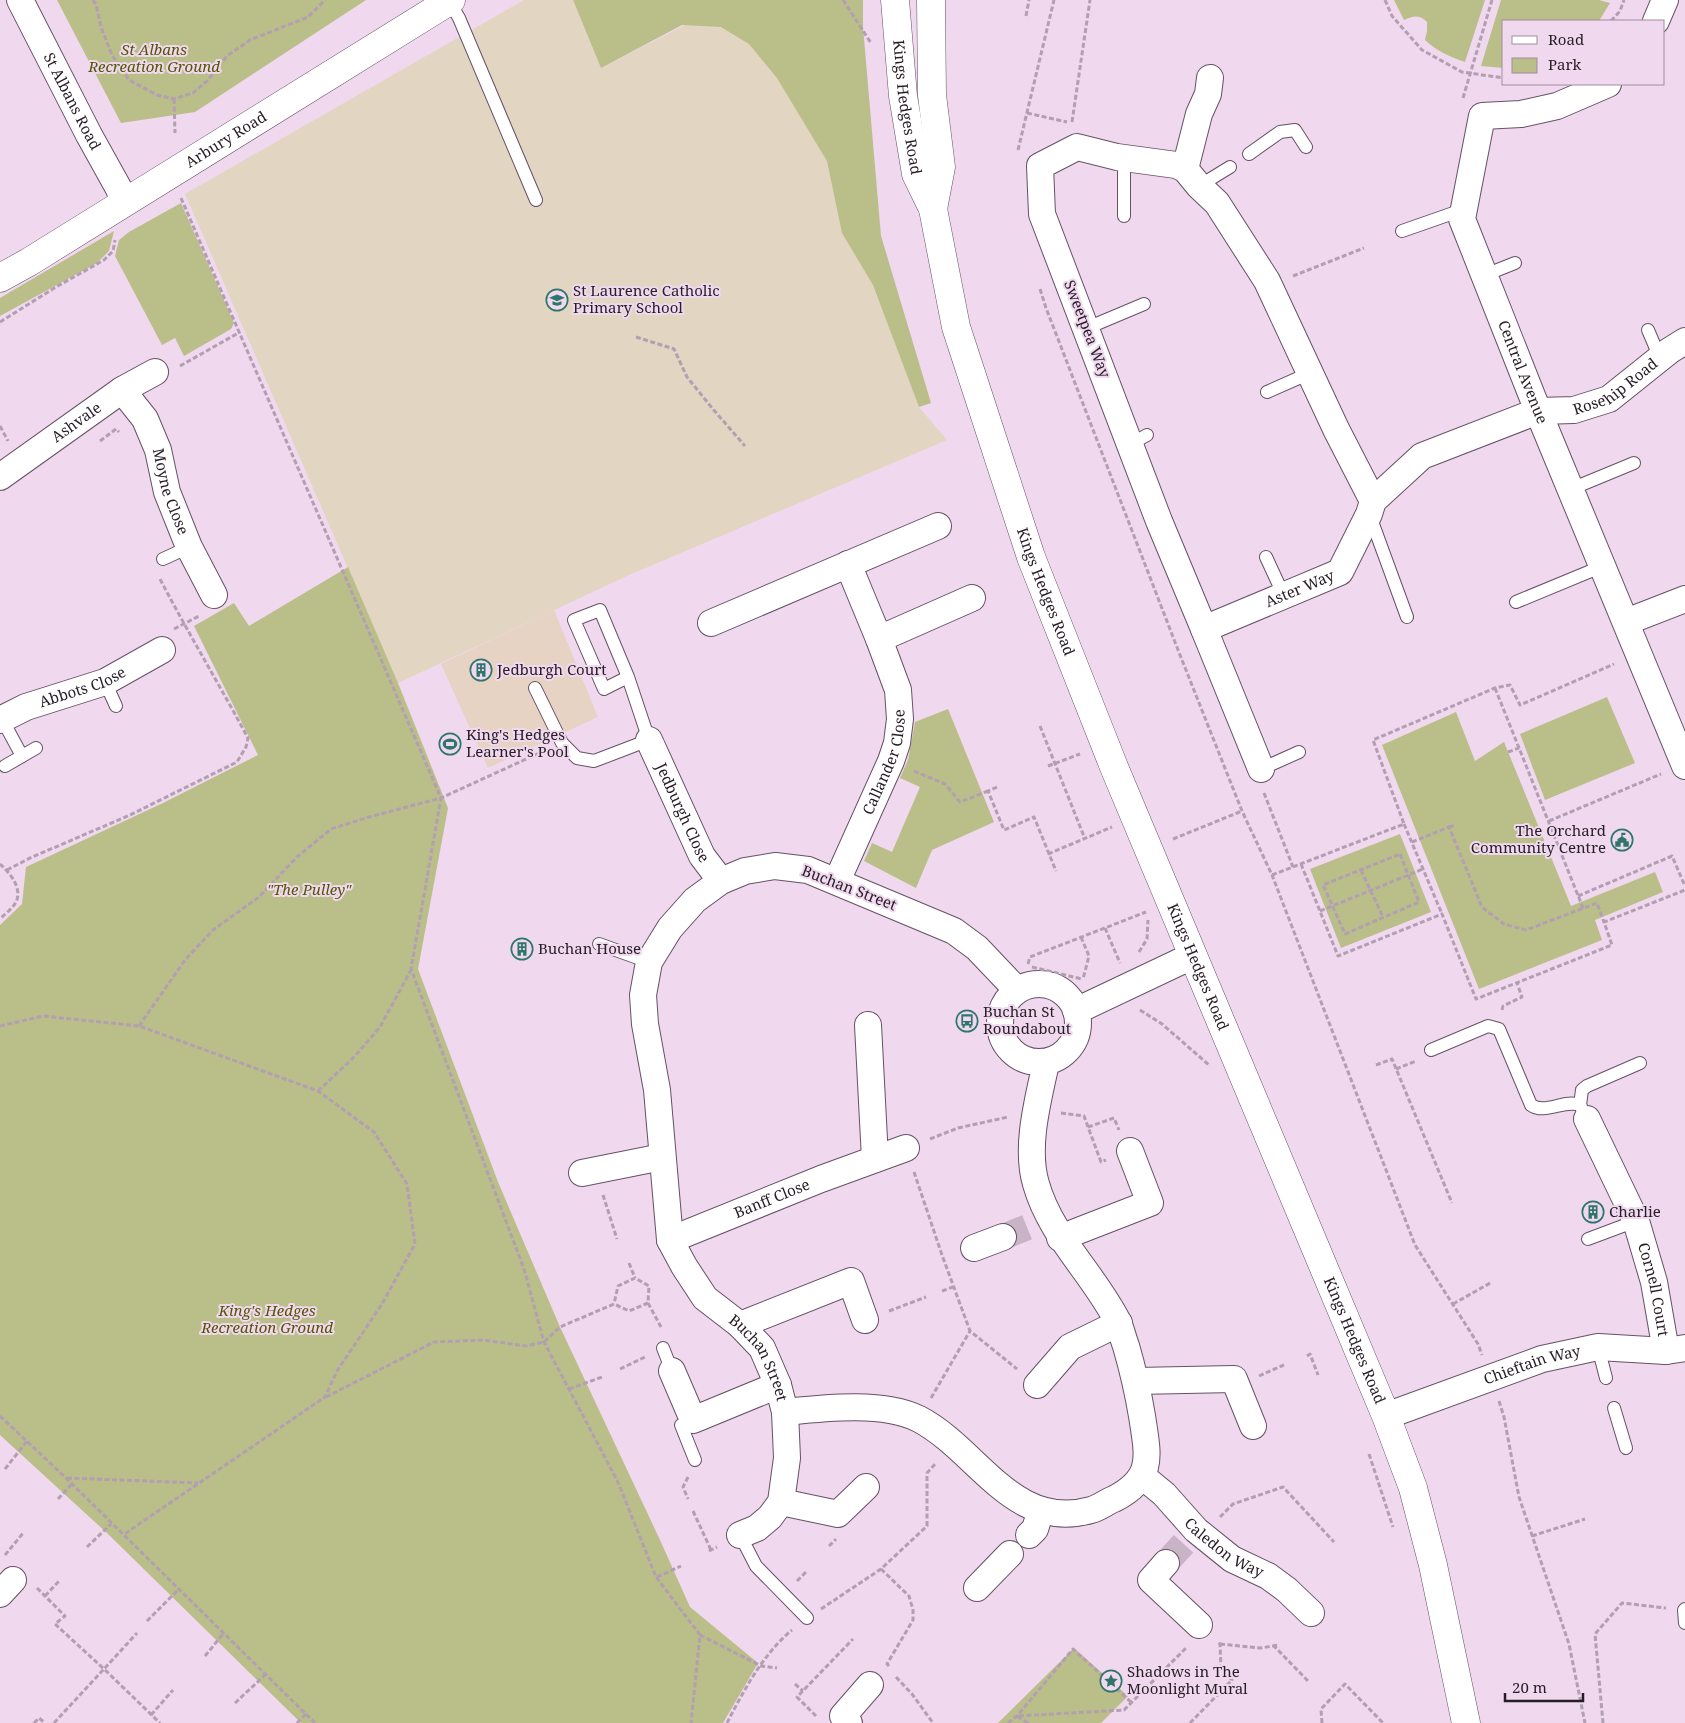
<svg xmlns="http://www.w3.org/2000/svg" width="1685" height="1723" viewBox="0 0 1685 1723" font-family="'Noto Serif',serif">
	<rect width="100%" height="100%" fill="#f0d8ef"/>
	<polygon fill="#e7d3c4" points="554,610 598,717 488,768 441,664"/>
	<polygon fill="#e2d5c1" points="524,0 573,0 601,68 734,0 783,0 919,407 947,440 629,575 398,683 185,194"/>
	<g fill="#babe89">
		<polygon points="57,0 366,0 195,112 121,123"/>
		<polygon points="573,0 863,0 863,27 881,236 931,403 919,407 873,285 842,233 827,161 777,78 749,44 721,27 682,25 601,68"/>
		<path d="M1394,0h91l-20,62c-15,-5 -28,-11 -40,-22l2,-9v-9c-7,-7 -13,-7 -23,-2z"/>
		<polygon points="1501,0 1599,0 1610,3 1599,21 1504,21 1504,68 1481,66"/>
		<polygon points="181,203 234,323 231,329 184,356 175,338 162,345 115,256 119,240 129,232"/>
		<polygon points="114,231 109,251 97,263 0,316 0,298"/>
		<polygon points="348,567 398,683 448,808 418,969 498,1182 560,1327 660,1540 690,1607 758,1663 723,1723 301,1723 108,1534 0,1435 0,925 22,904 26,867 163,803 258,755 194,626 234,603 249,626"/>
		<polygon points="1607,697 1635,763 1545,800 1520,734"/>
		<polygon points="948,709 994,822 932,850 916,888 864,861 872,843 892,852 920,787 900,778 908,760 915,722"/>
		<polygon points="1456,712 1475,761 1504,742 1571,906 1655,872 1663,892 1595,920 1602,940 1479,989 1382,745"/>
		<polygon points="1400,834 1431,912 1341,948 1310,869"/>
		<polygon points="1074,1648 1128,1696 1101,1723 998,1723"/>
	</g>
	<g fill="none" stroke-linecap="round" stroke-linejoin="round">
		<g stroke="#c8b3c7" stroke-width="26" stroke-dasharray="26 13" stroke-linecap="butt">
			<polyline points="1003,1237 1030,1226"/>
			<polyline points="1166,1563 1186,1541"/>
		</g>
		<g stroke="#665165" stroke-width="14">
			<g id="lane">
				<polyline points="449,1 459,18 536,200"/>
				<polyline points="1249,154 1280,132 1295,130 1306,147"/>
				<polyline points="1124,158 1124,216"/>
				<polyline points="1199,186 1230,167"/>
				<polyline points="1402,231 1465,209"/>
				<polyline points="1485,275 1515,263"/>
				<polyline points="1087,328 1144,304"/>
				<polyline points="1648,330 1660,358"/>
				<polyline points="1267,392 1310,373"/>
				<polyline points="1131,444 1147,435"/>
				<polyline points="1571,489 1634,463"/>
				<polyline points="1370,516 1407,617"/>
				<polyline points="1266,557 1284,596"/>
				<polyline points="163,559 189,547"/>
				<polyline points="1516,602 1603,566"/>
				<polyline points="105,682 116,706"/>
				<polyline points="535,688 562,743 577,758 594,761 649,740 628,677 600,610 574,620 604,689 628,677"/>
				<polyline points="2,719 22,756"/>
				<polyline points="5,766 36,748"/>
				<polyline points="1261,769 1299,752"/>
				<polyline points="599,944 649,962"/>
				<path d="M1431,1050l57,-24 11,3 32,76c14,10 33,-6 49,0l7,14"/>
				<polyline points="1580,1105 1582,1090 1587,1086 1640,1063"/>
				<polyline points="1588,1239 1636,1221"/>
				<polyline points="1598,1347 1606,1378"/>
				<polyline points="663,1348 672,1371"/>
				<polyline points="1614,1408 1626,1448"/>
				<polyline points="693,1420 681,1425 695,1460"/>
				<polyline points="740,1535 756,1566 807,1618"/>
				<polyline points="1685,1609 1684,1610 1685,1623"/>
			</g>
		</g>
		<g stroke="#665165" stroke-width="28">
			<g id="street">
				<path id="s1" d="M20,0l69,135 30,54 5,13"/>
				<polyline points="1656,21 1665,0"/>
				<path id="s2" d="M1608,84l-51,22 -36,8 -39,2 -20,103 76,192 147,355"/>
				<polyline points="1185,169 1199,114 1208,94 1210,78"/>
				<path id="s3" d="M122,390l23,29 13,31 9,42 22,55 25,48"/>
				<path id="s4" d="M0,477l122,-87 33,-18"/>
				<polyline points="1626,622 1685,599"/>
				<polyline points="711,623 938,526"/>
				<polyline points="1204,629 1159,521 1042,214 1040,166 1077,147 1117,157 1176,165 1185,169 1199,186 1217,203 1267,281 1336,429 1373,501"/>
				<polyline points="879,639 972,598"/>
				<path id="s5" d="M0,720l26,-13 79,-25 57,-32"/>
				<path id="s6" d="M649,740l53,116 19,25"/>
				<path id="s7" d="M1261,769l-57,-140 136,-57 29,-58 4,-13 49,-45 116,-45 36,-1 35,-11 60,-48 16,-10"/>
				<path id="s8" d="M837,881l54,-120 6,-18 3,-24 -2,-29 -19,-51 -31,-75"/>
				<circle cx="1039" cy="1023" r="39"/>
				<path id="s9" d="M1017,990l-40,-42 -23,-17 -146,-61 -33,-4 -30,5 -24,10 -26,19 -25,28 -21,34 -6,33 2,29 12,66 13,150 14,26 21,32 35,27 22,23 16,37 7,27c39,-4 98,-11 134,7 59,31 94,113 172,91 8,-2 15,-8 23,-11 41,-21 34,-43 28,-83 -4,-24 -9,-46 -16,-70 -3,-8 -5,-17 -8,-24 -24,-48 -67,-85 -82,-138 -11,-37 2,-84 10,-121"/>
				<polyline points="1076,1011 1192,956"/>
				<polyline points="868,1025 875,1159"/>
				<path id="s10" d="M1587,1119l49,102 18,61 12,69"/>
				<polyline points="582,1173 662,1157"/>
				<polyline points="1060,1238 1150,1203 1130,1151"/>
				<path id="s11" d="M670,1240l151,-61 85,-31"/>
				<polyline points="974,1248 1003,1237"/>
				<polyline points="740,1325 851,1281 865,1320"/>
				<polyline points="672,1371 693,1420 778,1385"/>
				<polyline points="1136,1381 1234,1379 1253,1426"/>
				<polyline points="1037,1385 1070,1347 1119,1323"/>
				<path id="s12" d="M1386,1416l156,-57 56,-12 68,4 19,-3"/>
				<path id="s13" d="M1142,1476l22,18 32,36 36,29 36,17 19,14 24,23"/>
				<polyline points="781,1502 838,1514 866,1487"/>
				<polyline points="740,1535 757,1528 770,1517 781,1502 787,1458 785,1412"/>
				<polyline points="1029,1535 1035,1529 1041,1510"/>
				<polyline points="1166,1563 1151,1580 1199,1625"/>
				<polyline points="977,1588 1010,1554"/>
				<polyline points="0,1594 13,1580"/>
				<polyline points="849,1723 843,1716 870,1685"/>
			</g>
		</g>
		<g stroke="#665165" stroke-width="29">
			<g id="secondary">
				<path id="s14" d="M895,0l8,96 13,78 17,35 23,118 75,230 83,210 272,649 27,72 20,77 33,158"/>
				<polyline points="931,0 932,95 941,167 933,209"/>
				<path id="s15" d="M0,278l29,-16 422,-262"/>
			</g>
		</g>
		<g stroke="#b29fb1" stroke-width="3" stroke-dasharray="5 2.5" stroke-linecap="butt">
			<polyline points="93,0 96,4 101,27 112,55 129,80 157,95 174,99 193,93 207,81 227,56 250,40 308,17 325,0"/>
			<polyline points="843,0 871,43"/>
			<polyline points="1385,0 1392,16 1422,50 1462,72 1504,78"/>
			<polyline points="1026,16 1029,0"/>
			<polyline points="1611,21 1620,11 1624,0"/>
			<polyline points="1463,98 1492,0"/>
			<polyline points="174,99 175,133"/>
			<polyline points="1027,113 1067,122"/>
			<polyline points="1072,122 1090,0"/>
			<polyline points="1018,150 1054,0"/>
			<polyline points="181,198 441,798 411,969 524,1269 544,1342 618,1482 656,1577 700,1635 691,1723"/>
			<polyline points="1293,276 1364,248"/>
			<polyline points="1040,289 1046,308 1180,655 1242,811 1272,875 1415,1245 1478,1344 1482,1355"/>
			<polyline points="0,322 56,287 104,260 113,251 115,240"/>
			<polyline points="636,337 674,349 687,377 712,408 745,446"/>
			<polyline points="180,366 240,332"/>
			<polyline points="0,426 8,441"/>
			<polyline points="100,441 116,429 119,432"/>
			<polyline points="174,629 199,616"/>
			<polyline points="1495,688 1583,908"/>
			<polyline points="1040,726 1085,839"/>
			<polyline points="1508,752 1519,748"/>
			<polyline points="1048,766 1080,754"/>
			<polyline points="914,771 945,784 960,802 988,791"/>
			<polyline points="997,787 988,791 1004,830 1034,817 1056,871"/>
			<polyline points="1264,793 1293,867"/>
			<polyline points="1549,821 1661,774"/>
			<polyline points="1404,824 1442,914"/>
			<polyline points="1449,827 1455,825"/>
			<polyline points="1173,839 1242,811"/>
			<polyline points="1412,842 1449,827 1482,907 1504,924 1526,930 1597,903 1604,922"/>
			<polyline points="1048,854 1112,827"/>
			<polygon points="1400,854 1419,902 1345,934 1323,885"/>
			<path d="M0,864c9,8 23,24 16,38 -3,6 -11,12 -16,17"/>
			<polyline points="1301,864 1338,956 1442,914 1476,999 1612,945 1604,922 1685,890"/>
			<path d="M7,870l23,-12 100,-43 107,-53 9,-15 2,-9c-29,-54 -61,-107 -89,-161"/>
			<polyline points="1361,870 1383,917"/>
			<polyline points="1272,875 1404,824 1373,740 1495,688 1510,685 1520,705 1614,664"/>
			<polyline points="1578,896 1672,856 1685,886"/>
			<polyline points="1320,911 1423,869"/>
			<polyline points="1105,928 1120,963"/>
			<polyline points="1081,937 1089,956 1083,979"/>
			<polyline points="1139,952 1147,939 1148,920"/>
			<polyline points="1028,964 1030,957 1146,912"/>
			<polyline points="1032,967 1082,979"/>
			<polyline points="1140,1010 1162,1024 1209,1065"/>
			<polyline points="1502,1010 1503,1006 1522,997 1517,983"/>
			<polyline points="0,1026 43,1016 139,1026 318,1091 374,1132 407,1184 415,1244 382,1304 337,1371 325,1397 123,1535"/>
			<polyline points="139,1026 185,960 213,930 259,897 297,857 331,829 369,817 441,798 546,750"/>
			<polyline points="1376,1065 1392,1059 1452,1203"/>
			<polyline points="1396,1069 1416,1061"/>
			<polyline points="318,1091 355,1056 380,1027 411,970"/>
			<polyline points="1061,1113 1084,1116 1101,1162 1106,1160"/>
			<polyline points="1088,1127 1114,1118 1119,1130"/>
			<polyline points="930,1139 958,1128 1008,1117"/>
			<polyline points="914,1172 942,1255 970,1331 1017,1369"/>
			<polyline points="603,1195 617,1239"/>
			<polyline points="629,1263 635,1278"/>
			<polyline points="942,1291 953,1287"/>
			<polyline points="648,1303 661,1327"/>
			<polyline points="1453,1304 1492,1282"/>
			<polyline points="889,1311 926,1297"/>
			<polyline points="1307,1356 1310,1354 1318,1375"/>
			<polyline points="620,1369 647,1356"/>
			<polyline points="1259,1376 1286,1364"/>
			<polyline points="569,1389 602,1377"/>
			<polyline points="326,1397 434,1342 483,1340 526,1346 544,1342 560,1327 614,1304 629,1311 648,1303 649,1286 635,1278 618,1286 614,1304"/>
			<polyline points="931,1398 970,1331"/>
			<polyline points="1499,1401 1504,1417 1519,1497 1569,1644 1585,1723"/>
			<polyline points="0,1416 66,1478 315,1723"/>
			<polyline points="1369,1454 1393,1527"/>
			<polyline points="5,1469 27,1441"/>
			<polyline points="688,1477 683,1487 688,1499"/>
			<polyline points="67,1478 198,1483"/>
			<polyline points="58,1499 72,1484"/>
			<polyline points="693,1511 711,1550"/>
			<polyline points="1220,1517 1233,1504 1283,1487 1334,1542"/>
			<polyline points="1532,1536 1585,1519"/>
			<polyline points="829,1546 836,1539"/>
			<polyline points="87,1547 111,1524"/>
			<polyline points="709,1551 717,1547"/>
			<polyline points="5,1555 24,1532"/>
			<polyline points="881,1569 909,1596 913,1610 913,1620 887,1664 889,1666"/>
			<polyline points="657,1577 681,1566"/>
			<polyline points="797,1581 807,1571"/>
			<polyline points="37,1588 65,1616 55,1624 104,1669 137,1633"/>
			<polyline points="45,1596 60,1580"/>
			<polyline points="821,1609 881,1569 927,1526 927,1473 936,1463"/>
			<polyline points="147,1621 178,1590"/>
			<polyline points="700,1635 761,1666 777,1668"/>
			<polyline points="1220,1644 1261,1648 1279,1645"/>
			<polyline points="1273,1645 1309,1682"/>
			<polyline points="205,1656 223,1634"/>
			<polyline points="896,1677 912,1694 933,1723"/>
			<polyline points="795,1684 803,1691"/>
			<polyline points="235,1703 265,1675"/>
			<polyline points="151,1715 173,1690"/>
			<polyline points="816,1716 797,1697 853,1639"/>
			<polyline points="34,1723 39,1718 45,1723"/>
			<polyline points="54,1723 104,1669 160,1723"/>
			<polyline points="297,1723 306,1714"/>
			<path d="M727,1723c17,-33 36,-69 65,-93"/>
			<polyline points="1008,1723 1017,1716 1073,1649 1132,1703"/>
			<polyline points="1028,1723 1017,1716 1124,1710 1187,1647"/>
			<polyline points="1190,1723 1232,1680 1221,1669 1220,1644 1218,1642"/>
			<polyline points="1322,1723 1321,1709 1345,1684 1383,1723"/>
			<polyline points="1603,1723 1595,1634 1622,1603 1666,1608"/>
		</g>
		<use href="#lane" stroke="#fff" stroke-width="12"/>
		<use href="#street" stroke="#fff" stroke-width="26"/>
		<use href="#secondary" stroke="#fff" stroke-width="28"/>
	</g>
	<defs>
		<g id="school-ring" transform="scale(1.125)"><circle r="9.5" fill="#f0d8ef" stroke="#2e756c" stroke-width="1.5"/><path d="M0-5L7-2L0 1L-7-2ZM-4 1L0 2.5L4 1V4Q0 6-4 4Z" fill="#2e756c"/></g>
		<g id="building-ring" transform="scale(1.125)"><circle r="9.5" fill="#f0d8ef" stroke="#2e756c" stroke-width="1.5"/><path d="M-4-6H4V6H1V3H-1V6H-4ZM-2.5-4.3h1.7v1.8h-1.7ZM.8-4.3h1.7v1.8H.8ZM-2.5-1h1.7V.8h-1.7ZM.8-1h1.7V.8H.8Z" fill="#2e756c"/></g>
		<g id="stadium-ring" transform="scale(1.125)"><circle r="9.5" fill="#f0d8ef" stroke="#2e756c" stroke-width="1.5"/><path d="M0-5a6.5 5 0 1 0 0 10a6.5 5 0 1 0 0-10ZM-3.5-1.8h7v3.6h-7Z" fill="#2e756c"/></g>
		<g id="civic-ring" transform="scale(1.125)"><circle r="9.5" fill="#f0d8ef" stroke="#2e756c" stroke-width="1.5"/><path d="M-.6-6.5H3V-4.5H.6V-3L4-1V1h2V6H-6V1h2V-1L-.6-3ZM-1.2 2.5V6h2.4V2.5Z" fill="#2e756c"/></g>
		<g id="bus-ring" transform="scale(1.125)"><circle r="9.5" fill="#f0d8ef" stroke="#2e756c" stroke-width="1.5"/><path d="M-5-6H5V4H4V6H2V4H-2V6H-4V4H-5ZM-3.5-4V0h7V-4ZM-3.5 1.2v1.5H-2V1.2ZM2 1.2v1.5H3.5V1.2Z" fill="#2e756c"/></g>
		<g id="sight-ring" transform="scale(1.125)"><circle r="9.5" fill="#f0d8ef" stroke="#2e756c" stroke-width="1.5"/><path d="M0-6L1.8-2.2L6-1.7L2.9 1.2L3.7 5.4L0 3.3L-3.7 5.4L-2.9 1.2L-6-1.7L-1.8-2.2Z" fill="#2e756c"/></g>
	</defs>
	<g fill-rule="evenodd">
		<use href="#school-ring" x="557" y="300"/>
		<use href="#building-ring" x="481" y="670"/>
		<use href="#stadium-ring" x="450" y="744"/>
		<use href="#civic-ring" x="1622" y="840"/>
		<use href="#building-ring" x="522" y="949"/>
		<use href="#bus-ring" x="967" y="1021"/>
		<use href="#building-ring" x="1593" y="1212"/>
		<use href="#sight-ring" x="1111" y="1681"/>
	</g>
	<g text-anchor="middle" stroke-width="4" stroke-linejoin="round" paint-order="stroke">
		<g font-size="15" font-style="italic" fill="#535502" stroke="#f0d8ef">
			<text x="154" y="55">St Albans<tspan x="154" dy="17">Recreation Ground</tspan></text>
			<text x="309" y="895">"The Pulley"</text>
			<text x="267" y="1316">King's Hedges<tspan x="267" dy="17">Recreation Ground</tspan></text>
		</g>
		<g font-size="15" fill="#261d25" stroke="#f0d8ef">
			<text dy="5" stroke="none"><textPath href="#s1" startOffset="114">St Albans Road</textPath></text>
			<text dy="5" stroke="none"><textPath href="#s14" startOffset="108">Kings Hedges Road</textPath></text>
			<text dy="5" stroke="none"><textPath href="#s15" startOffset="265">Arbury Road</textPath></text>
			<text transform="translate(1087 329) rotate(69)" y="5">Sweetpea Way</text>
			<text dy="5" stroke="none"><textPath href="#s2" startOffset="401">Central Avenue</textPath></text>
			<text dy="5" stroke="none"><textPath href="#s7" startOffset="652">Rosehip Road</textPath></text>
			<text dy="5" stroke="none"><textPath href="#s4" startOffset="94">Ashvale</textPath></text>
			<text dy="5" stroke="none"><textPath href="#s3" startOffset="114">Moyne Close</textPath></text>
			<text dy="5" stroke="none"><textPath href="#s7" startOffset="255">Aster Way</textPath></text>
			<text dy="5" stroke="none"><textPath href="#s14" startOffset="614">Kings Hedges Road</textPath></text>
			<text dy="5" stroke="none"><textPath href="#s5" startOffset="89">Abbots Close</textPath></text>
			<text dy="5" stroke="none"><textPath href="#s8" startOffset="129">Callander Close</textPath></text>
			<text dy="5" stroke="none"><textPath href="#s6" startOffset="80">Jedburgh Close</textPath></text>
			<text transform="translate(849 888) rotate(21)" y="5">Buchan Street</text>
			<text dy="5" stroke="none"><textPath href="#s14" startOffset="1019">Kings Hedges Road</textPath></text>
			<text dy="5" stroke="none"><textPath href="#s11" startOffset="110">Banff Close</textPath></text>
			<text dy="5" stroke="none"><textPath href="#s10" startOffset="184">Cornell Court</textPath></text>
			<text dy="5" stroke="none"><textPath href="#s14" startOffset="1424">Kings Hedges Road</textPath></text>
			<text dy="5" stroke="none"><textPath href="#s9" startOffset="875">Buchan Street</textPath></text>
			<text dy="5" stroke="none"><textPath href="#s12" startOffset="155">Chieftain Way</textPath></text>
			<text dy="5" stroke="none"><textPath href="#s13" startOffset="110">Caledon Way</textPath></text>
		</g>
		<g font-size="15" fill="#261d25" stroke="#f0d8ef" text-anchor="start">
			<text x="573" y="296">St Laurence Catholic<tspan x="573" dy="17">Primary School</tspan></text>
			<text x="497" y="675">Jedburgh Court</text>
			<text x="466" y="740">King's Hedges<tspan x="466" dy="17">Learner's Pool</tspan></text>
			<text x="1606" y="836" text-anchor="end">The Orchard<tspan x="1606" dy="17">Community Centre</tspan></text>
			<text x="538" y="954">Buchan House</text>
			<text x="983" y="1017">Buchan St<tspan x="983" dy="17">Roundabout</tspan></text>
			<text x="1609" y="1217">Charlie</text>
			<text x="1127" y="1677">Shadows in The<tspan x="1127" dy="17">Moonlight Mural</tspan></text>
		</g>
	</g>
	<rect x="1502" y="20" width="162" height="65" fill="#f0d8ef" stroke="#9f8d9e"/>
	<rect x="1512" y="36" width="25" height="8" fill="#ffffff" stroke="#9f8d9e"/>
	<text x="1548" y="45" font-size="15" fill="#261d25">Road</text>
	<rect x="1512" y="58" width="25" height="15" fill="#babe89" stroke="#9f8d9e"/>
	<text x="1548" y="70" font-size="15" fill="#261d25">Park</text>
	<path d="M1505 1693v8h78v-8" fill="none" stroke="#261d25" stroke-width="2.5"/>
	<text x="1512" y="1693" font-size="15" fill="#261d25" stroke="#f0d8ef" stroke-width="4" paint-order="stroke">20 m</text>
</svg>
